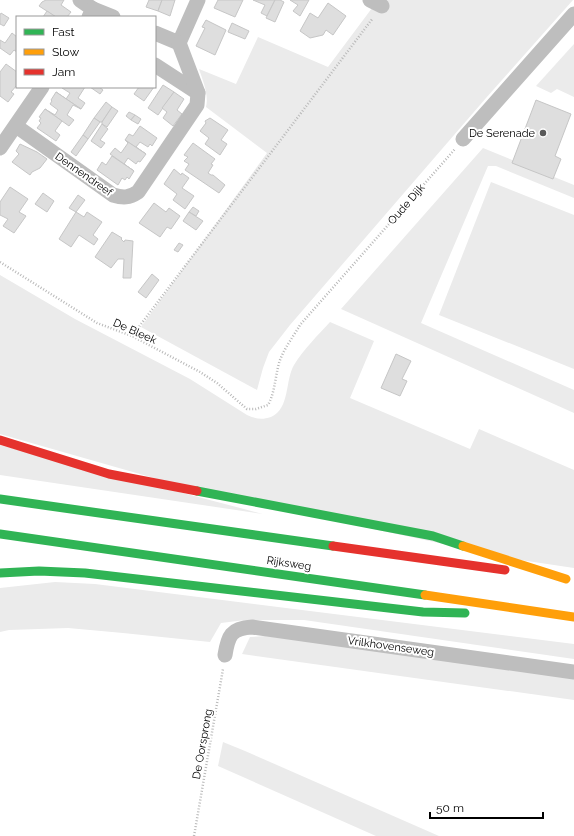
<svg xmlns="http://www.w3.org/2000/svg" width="574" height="836" viewBox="0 0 574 836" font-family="Raleway,sans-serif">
	<rect width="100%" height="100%" fill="#fff"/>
	<g fill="#ebebeb">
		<path d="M378,0h195l-87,98 -196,227 -21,27 -6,16 -6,22 -116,-63 126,-174 -61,-46c3,-12 -3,-26 -7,-38l37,15 22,-47 70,30z"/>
		<polygon points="574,44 574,97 557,89 551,93 536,86"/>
		<polygon points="483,148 574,185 574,198 496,166 488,166 421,323 574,390 574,413 341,309"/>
		<polygon points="491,182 574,215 574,369 439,315"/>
		<path d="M0,275l75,44 115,60 57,36c9,4 15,5 24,2 19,-8 14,-37 23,-52 10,-16 24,-30 36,-43l44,19 -24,57 120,51 9,-20 95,41v98l-60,-9 -304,-65 -210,-60z"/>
		<polygon points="0,445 263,514 0,475"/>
		<polygon points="55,582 95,584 574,644 574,659 304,620 245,620 221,623 210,642 123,633 68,628 9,630 0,632 0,588"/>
		<polygon points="266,636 574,676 574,700 242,654 250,637"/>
		<polygon points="223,742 245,751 439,836 376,836 218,766"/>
	</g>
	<g fill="#dedede" stroke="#c6c6c6">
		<polygon points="46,0 64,0 61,5 71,12 67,17 56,17 39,6 42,2"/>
		<polygon points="149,0 162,0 158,11 146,7"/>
		<polygon points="162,0 175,0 170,16 158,11"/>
		<polygon points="218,0 243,0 235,17 214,8"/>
		<polygon points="253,0 275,0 267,16 261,13 265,5"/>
		<polygon points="275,0 280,0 284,2 275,22 266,18"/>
		<polygon points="290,0 309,0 300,16 293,11 298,5"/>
		<polygon points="328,3 346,16 333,35 326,30 323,35 310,38 300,31 310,13 318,18"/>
		<polygon points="47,11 56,17 43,17"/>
		<polygon points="1,13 9,18 4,26 0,24 0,15"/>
		<polygon points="206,20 226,30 215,55 196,46 205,28 202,27"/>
		<polygon points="232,23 249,31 245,39 228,32"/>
		<polygon points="12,33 17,37 17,52 14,50 10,55 0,48 0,40 5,43"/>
		<polygon points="6,64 17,72 17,85 11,92 14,94 8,102 0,96 0,72"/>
		<polygon points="163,85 174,92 158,115 148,108"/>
		<polygon points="62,87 85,87 78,98 85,103 81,109 56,92 66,99 70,93 62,88"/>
		<polygon points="90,87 99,87 103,90 100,94"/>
		<polygon points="139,87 154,87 144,101 134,94"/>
		<polygon points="56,92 81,109 73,105 67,115 74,120 69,126 45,109 55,115 58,110 50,104 52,101 51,100"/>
		<polygon points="174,92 184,99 177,110 182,114 173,126 163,118 167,112 162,108"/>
		<polygon points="536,100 571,114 555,156 561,159 553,179 512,163"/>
		<polygon points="106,102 112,107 102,122 100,122 94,118"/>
		<polygon points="112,107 118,111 107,127 102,124 102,122"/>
		<polygon points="45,109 62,121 55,131 60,135 56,141 37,128 41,123 39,121 41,118 39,117"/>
		<polygon points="129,112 135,115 131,120 126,116"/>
		<polygon points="135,115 141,119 138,124 131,120"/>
		<polygon points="94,118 100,122 88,139 83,135"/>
		<polygon points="210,118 228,130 221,140 227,144 220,155 205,144 209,138 200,131 206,123 205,121"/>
		<polygon points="102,124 108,129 100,140 105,143 101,148 91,141"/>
		<polygon points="140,126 157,138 152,146 150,144 148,147 140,142 136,147 146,154 125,140 129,134 133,136"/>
		<polygon points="83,135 88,139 76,156 71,152"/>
		<polygon points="125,140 146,154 140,162 138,161 136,164 128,158 124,164 134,171 110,154 115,148 121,153 128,143"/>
		<polygon points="193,143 215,159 211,164 213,165 208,173 211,175 213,175 225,185 219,193 185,170 189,164 184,161 188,157 184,155"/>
		<polygon points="20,144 37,152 47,159 40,168 32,172 30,175 12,162 19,154 16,151"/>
		<polygon points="112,156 134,171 129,179 127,177 125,180 122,178 118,185 97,170 102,162 106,165"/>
		<polygon points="174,169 181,175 182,173 189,178 182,188 194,196 185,209 173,200 177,194 164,184"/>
		<polygon points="10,187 28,199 19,212 26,216 14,233 3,226 8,219 0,215 0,202"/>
		<polygon points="43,193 54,201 47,212 35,204"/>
		<polygon points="78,195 85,200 76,212 69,208"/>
		<polygon points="154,203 166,212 169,208 180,216 171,229 167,227 160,237 139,223"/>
		<polygon points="193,207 199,211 196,216 189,212"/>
		<polygon points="76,212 84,217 87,212 102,222 93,235 98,239 94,245 79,235 71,247 59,239"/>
		<polygon points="189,212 203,221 196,230 183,221"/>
		<polygon points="112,232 122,238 121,239 124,242 125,240 133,241 131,278 123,278 124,259 118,259 111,268 95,257"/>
		<polygon points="179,243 183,245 178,252 174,250"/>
		<polygon points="152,274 159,280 146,298 138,292"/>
		<polygon points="396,354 411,361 402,379 407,381 400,396 381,388"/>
	</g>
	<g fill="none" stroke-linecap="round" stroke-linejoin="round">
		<g stroke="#b9b9b9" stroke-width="2.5" stroke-dasharray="1 2" stroke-linecap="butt">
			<path d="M0,262l97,61 35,13 68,36 17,11 30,26h9l12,-4c7,-13 7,-27 11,-42 4,-13 14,-26 21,-38l155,-176"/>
			<polyline points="132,336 373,18"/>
			<polyline points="194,836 223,669"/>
		</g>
		<g stroke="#bebebe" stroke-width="15">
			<polyline points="80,0 93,9"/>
			<polyline points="370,0 382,6"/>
			<polyline points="89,17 93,9 113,17"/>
			<polyline points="155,33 179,43 198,0"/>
			<polyline points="155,65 198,93"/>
			<path d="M16,126l97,69c10,3 16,3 25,-3l59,-87 1,-12 -19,-50"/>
			<polyline points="463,139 574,14"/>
			<polyline points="0,148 42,87"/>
			<path d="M225,655c3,-19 6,-27 27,-28l322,45"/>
		</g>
		<g stroke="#30b455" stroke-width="9">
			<polyline points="197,491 433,536 463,546"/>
			<polyline points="0,499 333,546"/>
			<polyline points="0,534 425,595"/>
			<polyline points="0,573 39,571 85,573 423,612 465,613"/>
		</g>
		<g stroke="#ff9f0a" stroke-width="9">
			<polyline points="463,546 566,579"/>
			<polyline points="425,595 574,617"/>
		</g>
		<g stroke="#e5322d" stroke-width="9">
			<polyline points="0,440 109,474 197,491"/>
			<polyline points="333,546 505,570"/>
		</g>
	</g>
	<circle fill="#595959" stroke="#fff" stroke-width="1.5" cx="543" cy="133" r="4"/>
	<g text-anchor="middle" stroke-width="4" stroke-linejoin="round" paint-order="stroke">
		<g font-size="11" fill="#000" stroke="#fff" text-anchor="end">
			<text x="535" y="137">De Serenade</text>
		</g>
		<g font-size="11" fill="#000" stroke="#fff">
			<text transform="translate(84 174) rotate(35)" y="4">Dennendreef</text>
			<text transform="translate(406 204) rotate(-49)" y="4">Oude Dijk</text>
			<text transform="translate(135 331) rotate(24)" y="4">De Bleek</text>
			<text transform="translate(289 563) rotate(8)" y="4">Rijksweg</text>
			<text transform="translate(391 646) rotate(8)" y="4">Vrilkhovenseweg</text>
			<text transform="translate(202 744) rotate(-80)" y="4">De Oorsprong</text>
		</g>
	</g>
	<rect x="16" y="16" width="140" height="72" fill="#ffffff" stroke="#999999"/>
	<rect x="24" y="29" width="20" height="6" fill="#30b455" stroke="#999999"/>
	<text x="52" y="36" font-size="12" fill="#000000">Fast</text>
	<rect x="24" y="49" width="20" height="6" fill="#ff9f0a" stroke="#999999"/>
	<text x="52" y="56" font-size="12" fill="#000000">Slow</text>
	<rect x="24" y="69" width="20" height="6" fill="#e5322d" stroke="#999999"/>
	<text x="52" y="76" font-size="12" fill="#000000">Jam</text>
	<path d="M430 812v6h113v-6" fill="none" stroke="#000000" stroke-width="2"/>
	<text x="436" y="812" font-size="12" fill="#000000" stroke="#ffffff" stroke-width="3" paint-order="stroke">50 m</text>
</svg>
